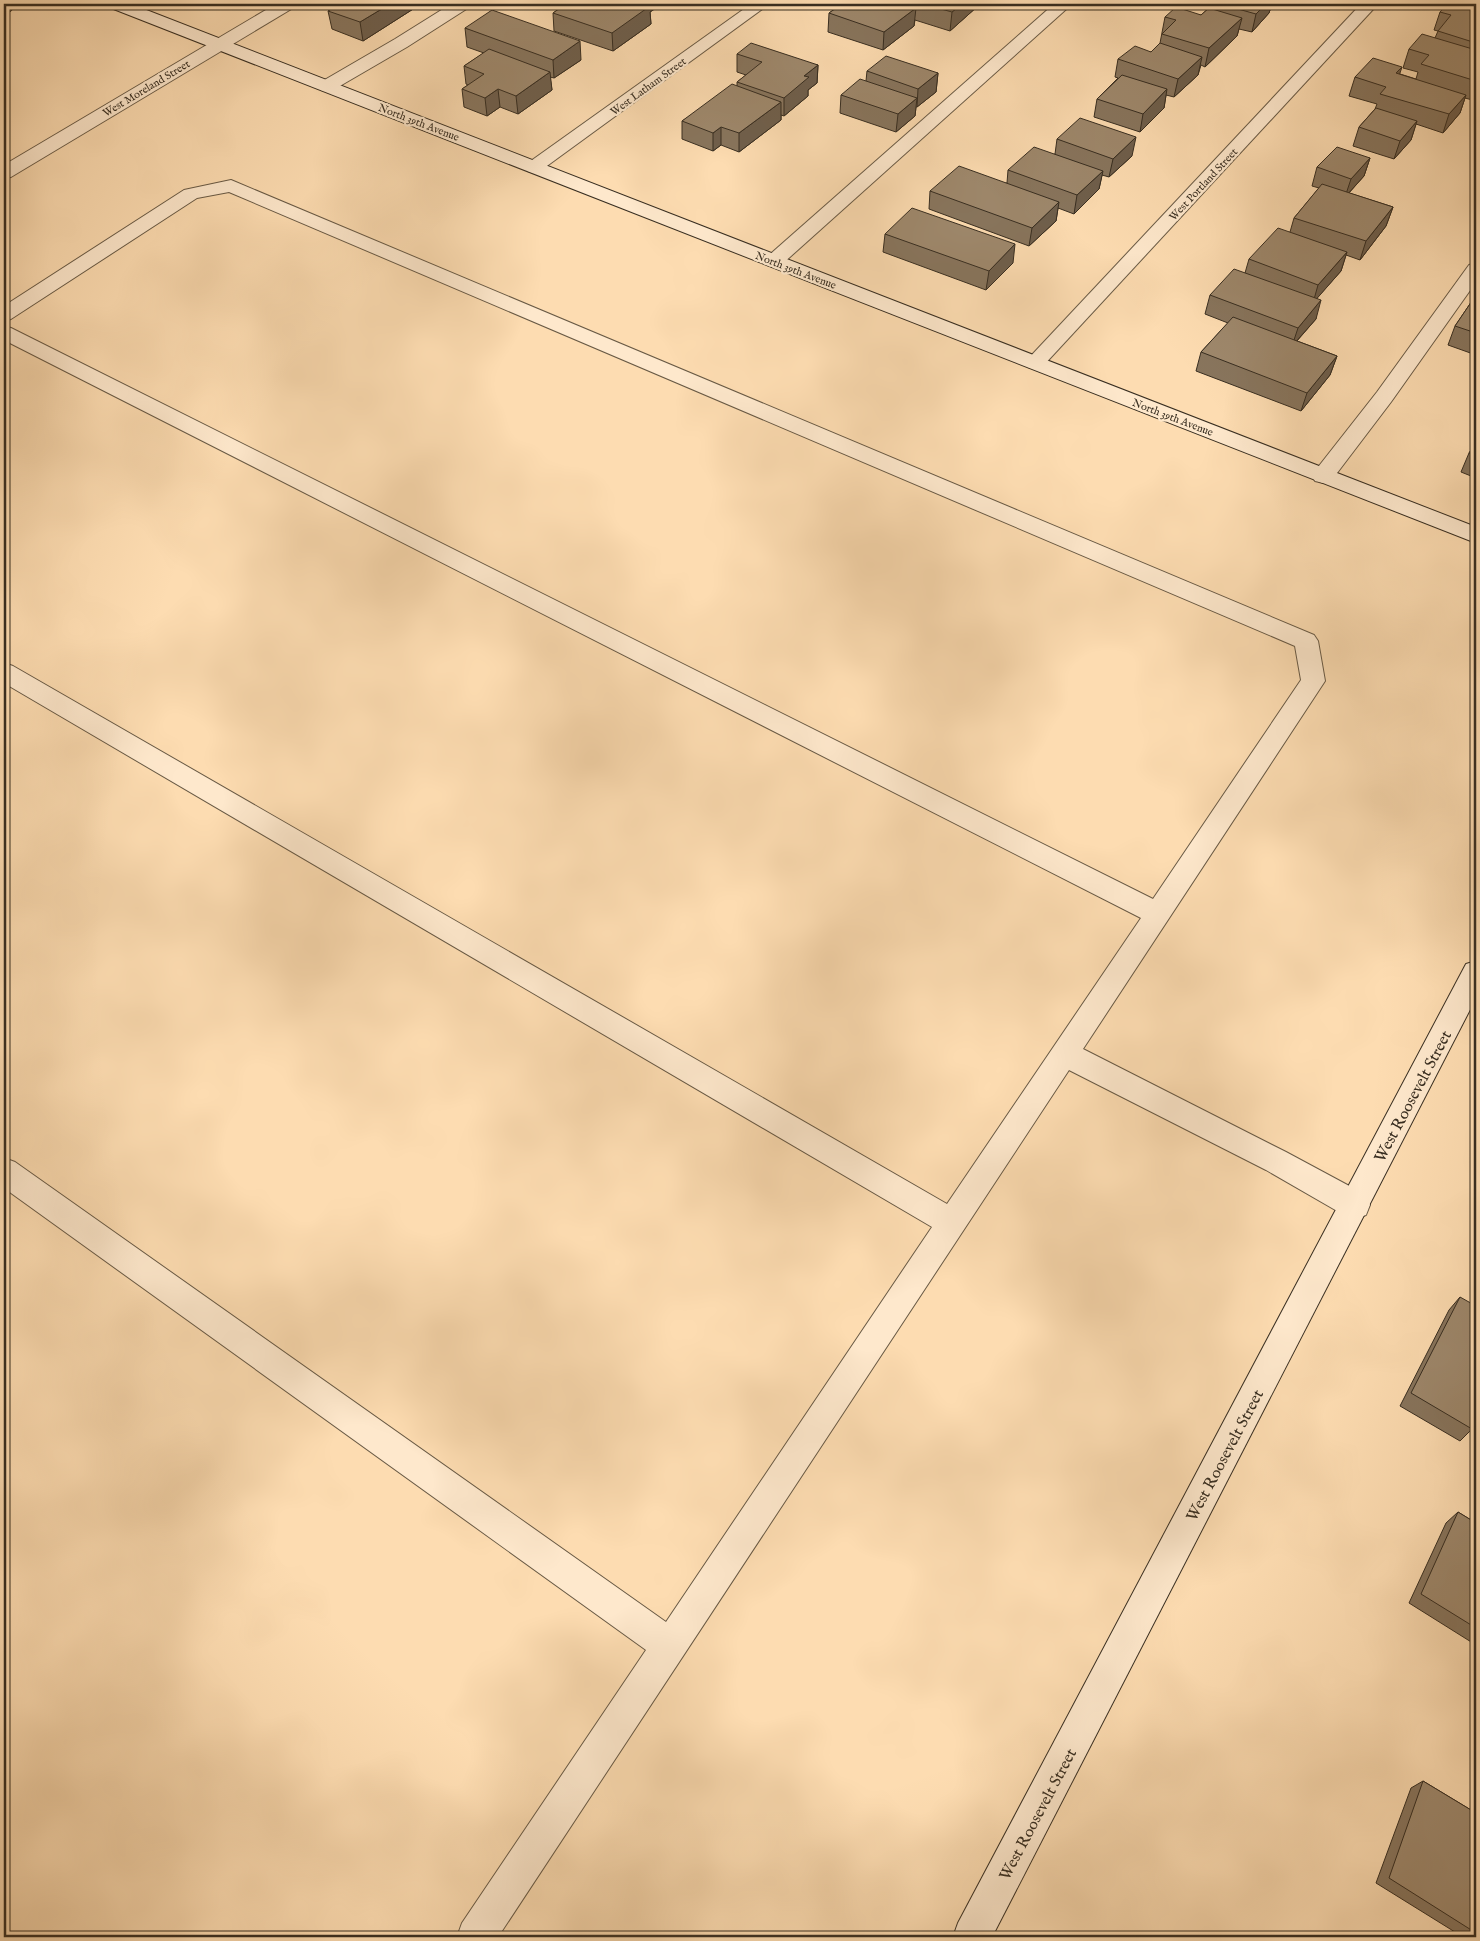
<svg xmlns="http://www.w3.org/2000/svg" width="1480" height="1941" viewBox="0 0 1480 1941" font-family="'IM FELL English',serif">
	<rect width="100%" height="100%" fill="#fddcb1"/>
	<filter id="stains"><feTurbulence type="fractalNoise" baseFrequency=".004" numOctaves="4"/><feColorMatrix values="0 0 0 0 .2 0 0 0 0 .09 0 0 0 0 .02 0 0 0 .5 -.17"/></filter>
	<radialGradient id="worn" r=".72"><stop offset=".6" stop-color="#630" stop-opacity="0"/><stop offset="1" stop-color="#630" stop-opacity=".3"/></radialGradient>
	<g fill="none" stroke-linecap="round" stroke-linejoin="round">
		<g stroke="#695a45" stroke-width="2">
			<g id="lane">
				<polygon points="451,4 470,4 468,8 407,47 333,90 327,91 321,90 318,86 321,82 395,39"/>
				<polygon points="1054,4 1072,4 781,265 774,267 767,265 764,261 767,257"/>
				<polygon points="231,180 1314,635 1318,641 1325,681 1083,1049 1286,1152 1366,1195 1370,1205 1366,1215 1355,1219 1344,1215 1266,1170 1069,1070 498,1937 457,1937 462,1923 646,1650 4,1188 4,1158 15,1162 666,1622 932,1227 4,683 4,663 13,666 947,1204 1141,918 4,340 4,326 11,328 1153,899 1301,680 1295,646 229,192 197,198 11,319 4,321 4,306 184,190"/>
				<polygon points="1476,263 1476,282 1391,402 1331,481 1323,483 1315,481 1312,476 1315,471 1377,392 1469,265"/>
			</g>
		</g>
		<g stroke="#695a45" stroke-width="2">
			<g id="street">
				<polygon points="276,4 295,4 293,8 11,177 4,178 4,165"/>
				<polygon points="751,4 769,4 540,171 534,173 528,171 525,167 528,163"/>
				<polygon points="1361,4 1378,4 1042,367 1035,369 1028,367 1025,363 1028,359"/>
			</g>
		</g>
		<g stroke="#382e21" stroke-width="2">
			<g id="secondary">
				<polygon points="109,4 131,4 1476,527 1476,543 111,8"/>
				<polygon points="1476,961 1476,998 992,1937 953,1937 958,1923 1466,964"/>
			</g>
		</g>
		<g stroke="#382e21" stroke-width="2">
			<polygon id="highway" points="4,4 17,4 10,11 4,12"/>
		</g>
		<use href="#lane" fill="#fee8cc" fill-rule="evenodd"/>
		<use href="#street" fill="#fee8cc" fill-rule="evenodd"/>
		<use href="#secondary" fill="#fee8cc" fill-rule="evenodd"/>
		<use href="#highway" fill="#fddcb1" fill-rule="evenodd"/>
	</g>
	<g fill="#88755d" stroke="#382e21">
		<polygon points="421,4 363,41 332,29 328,11"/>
		<polygon points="566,4 662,4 650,12 651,24 613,51 554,31 553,13"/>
		<polygon points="842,4 978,4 978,6 950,31 915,20 914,26 883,50 828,32 829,13"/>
		<polygon points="1162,4 1179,4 1174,8"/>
		<polygon points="1210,4 1272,4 1269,13 1252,32 1239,29 1237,36 1205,67 1201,65 1198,75 1174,97 1166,95 1164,108 1140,132 1094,117 1097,99 1118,78 1115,77 1118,59 1151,52 1160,43 1165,17 1201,15 1209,8"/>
		<polygon points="1466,4 1476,4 1476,101 1465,98 1460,113 1443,133 1416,124 1411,140 1394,159 1353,146 1359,127 1375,109 1377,104 1349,96 1355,77 1400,74 1416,79 1418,72 1403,68 1409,49 1435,38 1438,31 1434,30 1440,12"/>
		<polygon points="465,28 581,60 554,78 550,77 552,90 518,114 500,107 487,116 464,107 462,89 468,85 466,84 464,66 484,53 467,47"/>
		<polygon points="737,54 818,65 817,83 808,90 808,96 784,116 781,115 781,120 739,152 721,145 713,151 682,139 682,121 737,86 737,82 746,75 737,72"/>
		<polygon points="867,71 938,73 936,92 917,107 916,107 915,116 896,132 840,113 841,95 866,81"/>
		<polygon points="1057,139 1132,156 1109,177 1102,175 1099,189 1074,214 1058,208 1056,221 1029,246 929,209 930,191 1007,183 1008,170 1055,154"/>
		<polygon points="1370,158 1364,176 1349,193 1393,207 1386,226 1360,260 1346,255 1341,271 1317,298 1316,319 1297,341 1337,356 1330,375 1301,411 1196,371 1201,352 1228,323 1205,314 1210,295 1245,273 1249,259 1290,232 1294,218 1319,188 1312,186 1317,167"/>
		<polygon points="885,234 1013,263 986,290 883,252"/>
		<polygon points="1476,295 1476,355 1448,345 1455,326"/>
		<polygon points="1476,443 1476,478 1461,472 1469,453"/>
		<polygon points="1460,1297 1472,1429 1460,1441 1400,1406 1449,1310"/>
		<polygon points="1458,1512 1476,1523 1476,1645 1409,1603 1446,1523"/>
		<polygon points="1423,1781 1476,1813 1476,1937 1463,1937 1376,1883 1411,1788"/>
	</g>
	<g fill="#6f5f4c" stroke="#382e21">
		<polygon points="390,4 421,4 363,41 360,22"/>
		<polygon points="643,4 662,4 650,12 651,24 613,51 612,33"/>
		<polygon points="962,4 978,4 978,6 950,31 952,12"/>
		<polygon points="1266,4 1272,4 1269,13 1252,32 1256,14"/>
		<polygon points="916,8 914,26 883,50 884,32"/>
		<polygon points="1242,18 1237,36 1205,67 1209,48"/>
		<polygon points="580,41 581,60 554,78 553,60"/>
		<polygon points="1202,57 1198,75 1174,97 1178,79"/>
		<polygon points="818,65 817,83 808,90 808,96 784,116 784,98 804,76"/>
		<polygon points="1402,67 1396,85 1396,73"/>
		<polygon points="550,72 552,90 518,114 516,96"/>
		<polygon points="938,73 936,92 917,107 918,89"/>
		<polygon points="498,89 500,107 487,116 485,98"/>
		<polygon points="1167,89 1164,108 1140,132 1143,114"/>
		<polygon points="1466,95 1460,113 1443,133 1449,114"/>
		<polygon points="917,98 915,116 896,132 898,114"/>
		<polygon points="781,102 781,120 739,152 739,133"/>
		<polygon points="1417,121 1411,140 1394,159 1400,141"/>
		<polygon points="721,127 721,145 713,151 713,133"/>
		<polygon points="1136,137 1132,156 1109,177 1113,159"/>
		<polygon points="1370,158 1364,176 1345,197 1351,179"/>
		<polygon points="1103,171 1099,189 1074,214 1077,195"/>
		<polygon points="1059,202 1056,221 1029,246 1032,228"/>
		<polygon points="1393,207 1386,226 1360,260 1366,241"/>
		<polygon points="1015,244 1013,263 986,290 989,271"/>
		<polygon points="1347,252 1341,271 1313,303 1318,285"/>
		<polygon points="1321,300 1316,319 1292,346 1298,328"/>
		<polygon points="1337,356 1330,375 1301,411 1307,393"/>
	</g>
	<g fill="#9e886c" stroke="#382e21">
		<polygon points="340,4 390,4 360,22 328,11"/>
		<polygon points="566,4 642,4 650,6 612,33 553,13"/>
		<polygon points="842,4 903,4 916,8 884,32 829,13"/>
		<polygon points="923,4 962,4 952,12"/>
		<polygon points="1220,4 1266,4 1256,14"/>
		<polygon points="1447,4 1464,4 1476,7 1476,43 1438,31 1451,15 1440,12"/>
		<polygon points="1176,7 1201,15 1209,8 1242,18 1209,48 1162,34 1176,20 1165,17"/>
		<polygon points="492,10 580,41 553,60 465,28"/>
		<polygon points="1422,34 1476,50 1476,81 1421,64 1429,55 1409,49"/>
		<polygon points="751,43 818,65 804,76 809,77 784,98 737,82 762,62 737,54"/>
		<polygon points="1160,43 1202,57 1178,79 1118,59 1135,46 1151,52"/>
		<polygon points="489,49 550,72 516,96 498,89 485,98 462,89 484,74 464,66"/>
		<polygon points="886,56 938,73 918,89 867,71"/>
		<polygon points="1373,58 1402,67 1396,73 1466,95 1449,114 1380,94 1386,87 1355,77"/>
		<polygon points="1122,75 1167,89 1143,114 1097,99"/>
		<polygon points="860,79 917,98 898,114 841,95"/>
		<polygon points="732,84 781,102 739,133 721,127 713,133 682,121"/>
		<polygon points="1376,108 1417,121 1400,141 1359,127"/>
		<polygon points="1080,118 1136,137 1113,159 1057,139"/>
		<polygon points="1034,147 1103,171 1077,195 1008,170"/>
		<polygon points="1337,147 1370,158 1351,179 1317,167"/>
		<polygon points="959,166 1059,202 1032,228 930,191"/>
		<polygon points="1322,184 1393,207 1366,241 1294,218"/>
		<polygon points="912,208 1015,244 989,271 885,234"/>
		<polygon points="1278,228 1347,252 1318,285 1249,259"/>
		<polygon points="1234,269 1321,300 1298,328 1210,295"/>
		<polygon points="1476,295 1476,333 1455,326"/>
		<polygon points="1233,317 1337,356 1307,393 1201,352"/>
		<polygon points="1476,443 1476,456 1469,453"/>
		<polygon points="1460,1297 1476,1306 1476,1421 1472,1429 1411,1393"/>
		<polygon points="1458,1512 1476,1523 1476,1628 1421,1594"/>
		<polygon points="1423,1781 1476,1813 1476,1933 1389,1878"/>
	</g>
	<g text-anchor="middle" stroke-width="4.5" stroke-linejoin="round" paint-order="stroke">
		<g font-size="11" fill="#382e21" stroke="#fee8cc">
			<text transform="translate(648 86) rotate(-36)" y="4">West Latham Street</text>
			<text transform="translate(146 88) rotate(-31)" y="4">West Moreland Street</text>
			<text transform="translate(419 122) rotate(21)" y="4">North 39th Avenue</text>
			<text transform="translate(1203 184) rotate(-47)" y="4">West Portland Street</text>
			<text transform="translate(796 270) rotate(21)" y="4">North 39th Avenue</text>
			<text transform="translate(1173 417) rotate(21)" y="4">North 39th Avenue</text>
		</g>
		<g font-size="16" fill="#382e21" stroke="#fee8cc">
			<text transform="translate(1412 1096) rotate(-62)" y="6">West Roosevelt Street</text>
			<text transform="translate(1224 1455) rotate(-62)" y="6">West Roosevelt Street</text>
			<text transform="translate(1037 1814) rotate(-62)" y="6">West Roosevelt Street</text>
		</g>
	</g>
	<rect width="1480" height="1941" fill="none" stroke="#fddcb1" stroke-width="20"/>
	<rect x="5" y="5" width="1470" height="1931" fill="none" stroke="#382e21" stroke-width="2.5"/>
	<rect x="10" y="10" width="1460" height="1921" fill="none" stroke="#382e21"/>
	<rect width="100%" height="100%" filter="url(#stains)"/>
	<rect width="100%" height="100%" fill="url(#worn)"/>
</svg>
